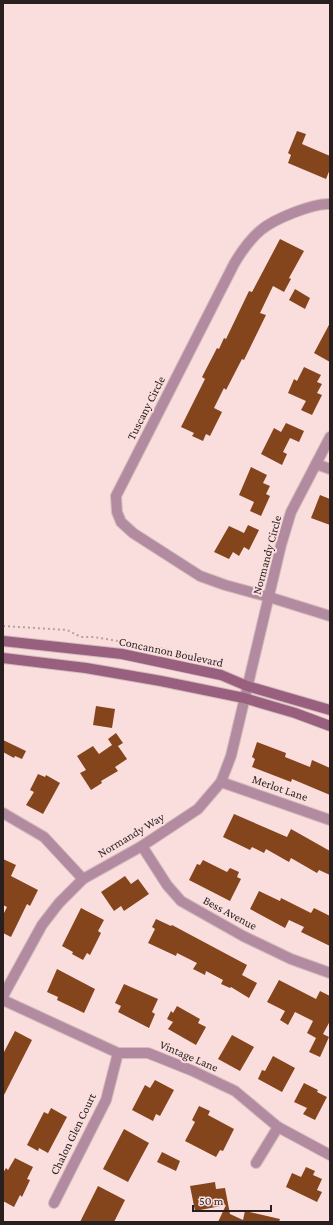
<svg xmlns="http://www.w3.org/2000/svg" width="333" height="1225" viewBox="0 0 333 1225" font-family="'Crimson Pro',serif">
	<rect width="100%" height="100%" fill="#fadede"/>
	<g fill="#84451c">
		<polygon points="297,131 306,134 302,144 330,156 330,169 326,179 288,163 291,155 288,153"/>
		<polygon points="280,239 304,251 289,278 291,279 284,292 273,286 260,313 266,315 244,360 242,359 226,390 224,388 214,408 222,412 210,436 206,434 203,441 192,436 194,433 181,427 205,379 202,377 217,348 219,349 224,338 226,339 249,291 252,292"/>
		<polygon points="295,289 310,298 305,309 289,300"/>
		<polygon points="330,323 330,362 314,353"/>
		<polygon points="304,367 321,375 317,382 322,384 317,393 322,395 312,415 301,410 306,401 288,393 294,379 297,381"/>
		<polygon points="286,423 304,431 299,442 290,438 283,452 287,454 282,465 261,454 274,428 281,432"/>
		<polygon points="251,467 267,475 263,483 270,486 266,494 270,496 261,516 250,511 254,502 239,495"/>
		<polygon points="320,495 330,499 330,525 311,518"/>
		<polygon points="248,525 259,530 249,550 244,547 239,556 233,552 229,559 214,552 229,526 244,533"/>
		<polygon points="96,706 115,709 112,728 93,725"/>
		<polygon points="116,733 123,743 118,746 127,759 115,767 118,771 101,781 102,783 91,790 80,773 86,770 77,756 93,746 99,754 112,745 108,739"/>
		<polygon points="3,740 26,751 22,759 15,756 14,758 3,752"/>
		<polygon points="257,742 286,753 285,757 310,767 312,760 330,768 330,795 292,779 291,782 252,767 255,759 252,757"/>
		<polygon points="38,774 45,777 46,775 60,783 43,814 26,805 34,792 30,790"/>
		<polygon points="234,814 287,837 291,829 330,851 330,875 319,870 317,873 291,858 289,862 266,849 264,853 252,847 250,850 223,837"/>
		<polygon points="3,859 16,865 11,876 38,890 30,906 27,904 11,937 3,933 3,915 7,907 3,905"/>
		<polygon points="203,860 227,872 230,868 239,872 237,877 241,879 230,901 189,880 197,864 200,865"/>
		<polygon points="125,876 131,884 138,879 149,894 124,911 121,906 114,911 101,892"/>
		<polygon points="259,891 280,901 281,898 311,913 314,908 330,916 330,946 301,932 304,927 289,920 285,928 250,909"/>
		<polygon points="81,908 104,920 98,931 101,933 90,955 87,953 83,960 72,954 73,952 62,946"/>
		<polygon points="156,919 171,926 172,925 247,965 242,975 257,983 249,998 231,987 230,988 221,984 223,980 206,971 205,975 193,969 197,963 177,953 176,956 148,943 155,929 152,927"/>
		<polygon points="57,969 95,989 84,1013 57,1000 58,997 47,992"/>
		<polygon points="279,980 316,999 320,991 330,996 330,1021 323,1034 329,1037 320,1057 309,1052 316,1038 307,1033 313,1021 295,1012 288,1025 280,1020 285,1011 267,1002"/>
		<polygon points="124,984 158,999 152,1012 155,1014 149,1028 118,1012 121,1006 115,1003"/>
		<polygon points="177,1006 200,1019 198,1023 206,1027 196,1045 168,1029 173,1022 167,1019 171,1011 173,1013"/>
		<polygon points="15,1031 32,1040 3,1097 3,1054"/>
		<polygon points="232,1035 254,1047 240,1071 218,1059"/>
		<polygon points="273,1056 295,1068 282,1092 258,1079 262,1070 265,1071"/>
		<polygon points="155,1080 174,1090 160,1116 156,1114 153,1121 132,1110 145,1085 150,1088"/>
		<polygon points="304,1083 318,1090 317,1092 327,1097 315,1120 303,1114 307,1108 294,1102"/>
		<polygon points="199,1106 210,1111 208,1115 234,1129 223,1151 220,1150 216,1157 185,1141 195,1122 192,1120"/>
		<polygon points="51,1108 67,1117 48,1153 39,1148 38,1151 27,1145 44,1112 48,1114"/>
		<polygon points="124,1129 149,1143 128,1182 103,1169"/>
		<polygon points="162,1152 180,1161 176,1171 157,1162"/>
		<polygon points="15,1158 33,1167 27,1179 30,1180 22,1197 20,1195 14,1207 3,1201 3,1173 6,1168 8,1170"/>
		<polygon points="306,1167 315,1171 313,1175 322,1179 317,1190 322,1192 317,1202 286,1187 292,1173 301,1177"/>
		<polygon points="215,1182 216,1189 225,1188 230,1214 243,1220 245,1211 280,1219 279,1222 218,1222 226,1205 195,1211 190,1186"/>
		<polygon points="98,1186 125,1200 114,1222 80,1222"/>
	</g>
	<g fill="none" stroke-linecap="round" stroke-linejoin="round">
		<g stroke="#d4bcbc" stroke-width="12">
			<g id="minor">
				<path d="M330,204c-17,-1 -56,15 -69,26 -12,10 -20,22 -27,34l-118,232 1,16 4,10 12,11 67,43 25,9 44,12 61,19"/>
				<polyline points="316,464 330,469"/>
				<polyline points="221,782 330,820"/>
				<polyline points="3,813 44,837 83,879"/>
				<polyline points="142,846 167,885 181,901 243,936 291,959 330,973"/>
				<polyline points="3,1000 118,1053 148,1053 193,1071 235,1091 278,1127 330,1155"/>
				<polyline points="256,1163 278,1127"/>
				<polyline points="54,1203 106,1100 118,1053"/>
			</g>
		</g>
		<g stroke="#d4bcbc" stroke-width="12">
			<polyline id="tertiary" points="3,996 42,925 59,903 83,879 142,846 198,809 221,782 231,756 281,545 291,512 330,437"/>
		</g>
		<g stroke="#d4bcbc" stroke-width="12">
			<g id="secondary">
				<polyline points="3,641 122,654 221,675 247,686 330,710"/>
				<polyline points="3,658 86,668 161,681 244,698 295,713 330,726"/>
			</g>
		</g>
		<polyline stroke="#b6a0a0" stroke-width="2" stroke-dasharray="2 3" stroke-linecap="butt" points="3,626 67,630 81,637 94,637 184,652 215,663"/>
		<use href="#minor" stroke="#b38ba1" stroke-width="10"/>
		<use href="#tertiary" stroke="#b38ba1" stroke-width="10"/>
		<use href="#secondary" stroke="#985f7f" stroke-width="10"/>
	</g>
	<g text-anchor="middle" stroke-width="4" stroke-linejoin="round" paint-order="stroke">
		<g font-size="12" fill="#291f1f" stroke="#fadede">
			<text transform="translate(146 408) rotate(-63)" y="4">Tuscany Circle</text>
			<text transform="translate(267 555) rotate(-75)" y="4">Normandy Circle</text>
			<text transform="translate(171 652) rotate(12)" y="4">Concannon Boulevard</text>
			<text transform="translate(280 788) rotate(19)" y="4">Merlot Lane</text>
			<text transform="translate(131 835) rotate(-31)" y="4">Normandy Way</text>
			<text transform="translate(230 913) rotate(28)" y="4">Bess Avenue</text>
			<text transform="translate(189 1056) rotate(23)" y="4">Vintage Lane</text>
			<text transform="translate(73 1134) rotate(-64)" y="4">Chalon Glen Court</text>
		</g>
	</g>
	<rect width="333" height="1225" fill="none" stroke="#291f1f" stroke-width="8"/>
	<path d="M193 1205v6h78v-6" fill="none" stroke="#291f1f" stroke-width="2"/>
	<text x="199" y="1205" font-size="12" fill="#291f1f" stroke="#fadede" stroke-width="3" paint-order="stroke">50 m</text>
</svg>
